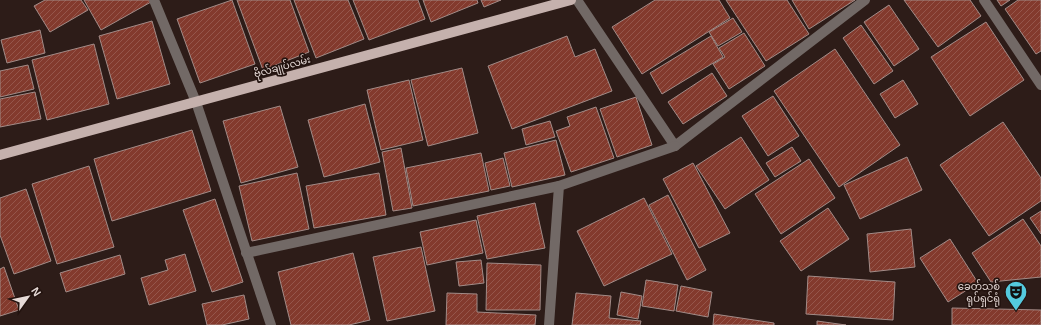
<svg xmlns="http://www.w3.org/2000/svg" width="1041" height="325" viewBox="0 0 1041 325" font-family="Helvetica,'Noto Sans Myanmar',sans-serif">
	<defs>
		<pattern id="building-hatch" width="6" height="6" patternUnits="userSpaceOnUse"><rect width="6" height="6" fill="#833a2d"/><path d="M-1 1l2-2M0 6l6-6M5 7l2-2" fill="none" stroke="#95564b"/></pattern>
	</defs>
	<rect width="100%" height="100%" fill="#2d1c18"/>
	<g fill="url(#building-hatch)" stroke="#a28b87">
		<polygon points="45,0 81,0 88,10 50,32 34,6"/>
		<polygon points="84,0 150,0 151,2 101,30"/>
		<polygon points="232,0 255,64 200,83 177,19"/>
		<polygon points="237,0 290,0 309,52 263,70"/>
		<polygon points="294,0 348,0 364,39 316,58"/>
		<polygon points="353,0 418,0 425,19 369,40"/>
		<polygon points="423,0 477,0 478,3 431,22"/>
		<polygon points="481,0 501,0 484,7"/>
		<polygon points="655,0 719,0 730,18 642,74 612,27"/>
		<polygon points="726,0 787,0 809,34 766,61"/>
		<polygon points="792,0 855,0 809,29"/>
		<polygon points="904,0 970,0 981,16 938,47"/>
		<polygon points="997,0 1010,0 1001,6"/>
		<polygon points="1018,0 1041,0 1041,51 1036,54 1005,9"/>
		<polygon points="889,5 919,49 894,66 864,22"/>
		<polygon points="733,18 742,32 718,46 709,32"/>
		<polygon points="152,21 170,84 117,99 99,36"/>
		<polygon points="986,22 1024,80 970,116 931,57"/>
		<polygon points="861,25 893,71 874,84 843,38"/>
		<polygon points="40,30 45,53 7,63 1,40"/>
		<polygon points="744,33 765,66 729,89 713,64 725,57 719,48"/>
		<polygon points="567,36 575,57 595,49 612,91 512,129 488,66"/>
		<polygon points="711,36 723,57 662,94 650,73"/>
		<polygon points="94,44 109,104 47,120 32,60"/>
		<polygon points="835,49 900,145 839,187 774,91"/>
		<polygon points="28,65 34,89 0,97 0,71"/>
		<polygon points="462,68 478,133 428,146 411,80"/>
		<polygon points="712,73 727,96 683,124 668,102"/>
		<polygon points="409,80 423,140 381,150 367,90"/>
		<polygon points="903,80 918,104 895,118 880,94"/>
		<polygon points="35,92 41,119 0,127 0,99"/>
		<polygon points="773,96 799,136 768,156 742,116"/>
		<polygon points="636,97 652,145 617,157 600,109"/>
		<polygon points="365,104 380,162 324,177 308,120"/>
		<polygon points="280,106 298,167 241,183 223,121"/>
		<polygon points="596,107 614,158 571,172 556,131 570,126 567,117"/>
		<polygon points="550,121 555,137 526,145 522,129"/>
		<polygon points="1003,122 1041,178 1041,201 989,236 940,165"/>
		<polygon points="192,130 211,191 112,221 94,159"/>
		<polygon points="741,137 769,180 725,209 696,166"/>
		<polygon points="556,140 565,175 512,187 504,153"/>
		<polygon points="792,147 801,161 775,177 766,163"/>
		<polygon points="401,148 412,208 393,211 382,152"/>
		<polygon points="481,153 489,191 413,206 406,168"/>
		<polygon points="907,157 922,190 860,219 844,185"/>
		<polygon points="503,158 510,186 491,190 485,163"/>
		<polygon points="809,159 835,198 781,234 755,194"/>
		<polygon points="693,163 730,233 699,248 663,179"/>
		<polygon points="89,166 114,247 57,264 32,184"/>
		<polygon points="297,173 309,229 252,241 239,186"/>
		<polygon points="379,173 386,215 314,228 306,186"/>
		<polygon points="26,189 51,261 14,274 0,235 0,198"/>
		<polygon points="668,195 706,270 687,280 649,205"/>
		<polygon points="644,198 672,254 604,286 577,231"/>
		<polygon points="215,199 243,282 212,292 183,210"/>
		<polygon points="535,203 545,248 487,259 477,216"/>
		<polygon points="828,208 849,239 801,271 780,241"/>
		<polygon points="1041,211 1041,234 1030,218"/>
		<polygon points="1023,219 1041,246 1041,277 991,282 972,253"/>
		<polygon points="476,220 483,253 427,265 420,232"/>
		<polygon points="911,229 915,267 870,272 867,234"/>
		<polygon points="950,239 978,283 948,302 920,258"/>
		<polygon points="421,247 435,311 387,321 373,257"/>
		<polygon points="353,253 370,320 349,325 291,325 278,272"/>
		<polygon points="185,254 196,291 149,305 141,278 168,270 165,260"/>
		<polygon points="120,255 125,274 66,292 60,273"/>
		<polygon points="481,260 484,283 459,286 456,262"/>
		<polygon points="487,263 541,265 540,310 486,310"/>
		<polygon points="4,267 19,310 0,316 0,269"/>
		<polygon points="808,276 895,282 893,320 806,314"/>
		<polygon points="646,280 678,285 674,311 642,306"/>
		<polygon points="681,286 712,292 708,317 676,311"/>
		<polygon points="621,292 642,296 638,319 617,315"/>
		<polygon points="447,293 477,294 477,312 536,315 535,325 446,325"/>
		<polygon points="576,293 611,296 609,318 641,321 640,325 572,325"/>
		<polygon points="244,295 249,319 222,325 207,325 202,304"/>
		<polygon points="952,308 1041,310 1041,325 952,325"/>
		<polygon points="714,314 774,323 774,325 713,325"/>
		<polygon points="817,321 846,325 817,325"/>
	</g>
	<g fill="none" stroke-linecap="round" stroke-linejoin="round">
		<g stroke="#726966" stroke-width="10">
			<polyline points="154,0 196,102 271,325"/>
			<polyline points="577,0 675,146 865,0"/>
			<polyline points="984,0 1041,85"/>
			<polyline points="246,253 559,186"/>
			<polyline points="549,325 559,186 675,146"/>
		</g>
		<polyline stroke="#c5b1ad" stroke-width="10" points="0,155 571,0"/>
	</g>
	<defs>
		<g id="theatre-pin" transform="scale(1.15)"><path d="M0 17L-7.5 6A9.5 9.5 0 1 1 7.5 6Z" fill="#54cade" stroke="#23130f"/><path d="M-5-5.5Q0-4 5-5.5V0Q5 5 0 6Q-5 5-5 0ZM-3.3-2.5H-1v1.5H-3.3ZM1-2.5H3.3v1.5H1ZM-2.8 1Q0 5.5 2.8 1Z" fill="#111"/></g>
	</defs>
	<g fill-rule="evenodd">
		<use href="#theatre-pin" x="1016" y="292"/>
	</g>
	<g text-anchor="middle" stroke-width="3.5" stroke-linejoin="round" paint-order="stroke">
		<g font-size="10" fill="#e6dad7" stroke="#23130f">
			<text transform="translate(282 66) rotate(-15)" y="4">ဗိုလ်‌ချုပ်‌လမ်း</text>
		</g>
		<g font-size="10" fill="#e6dad7" stroke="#23130f" text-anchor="end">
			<text x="1000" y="290">ခေတ်သစ်<tspan x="1000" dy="12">ရုပ်‌ရှင်ရုံ</tspan></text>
		</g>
	</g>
	<g transform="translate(28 297) rotate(57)" stroke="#23130f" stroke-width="3" paint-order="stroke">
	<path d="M0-3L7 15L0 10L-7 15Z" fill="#e6dad7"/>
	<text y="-6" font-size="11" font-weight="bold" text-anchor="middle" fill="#e6dad7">N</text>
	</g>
</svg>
